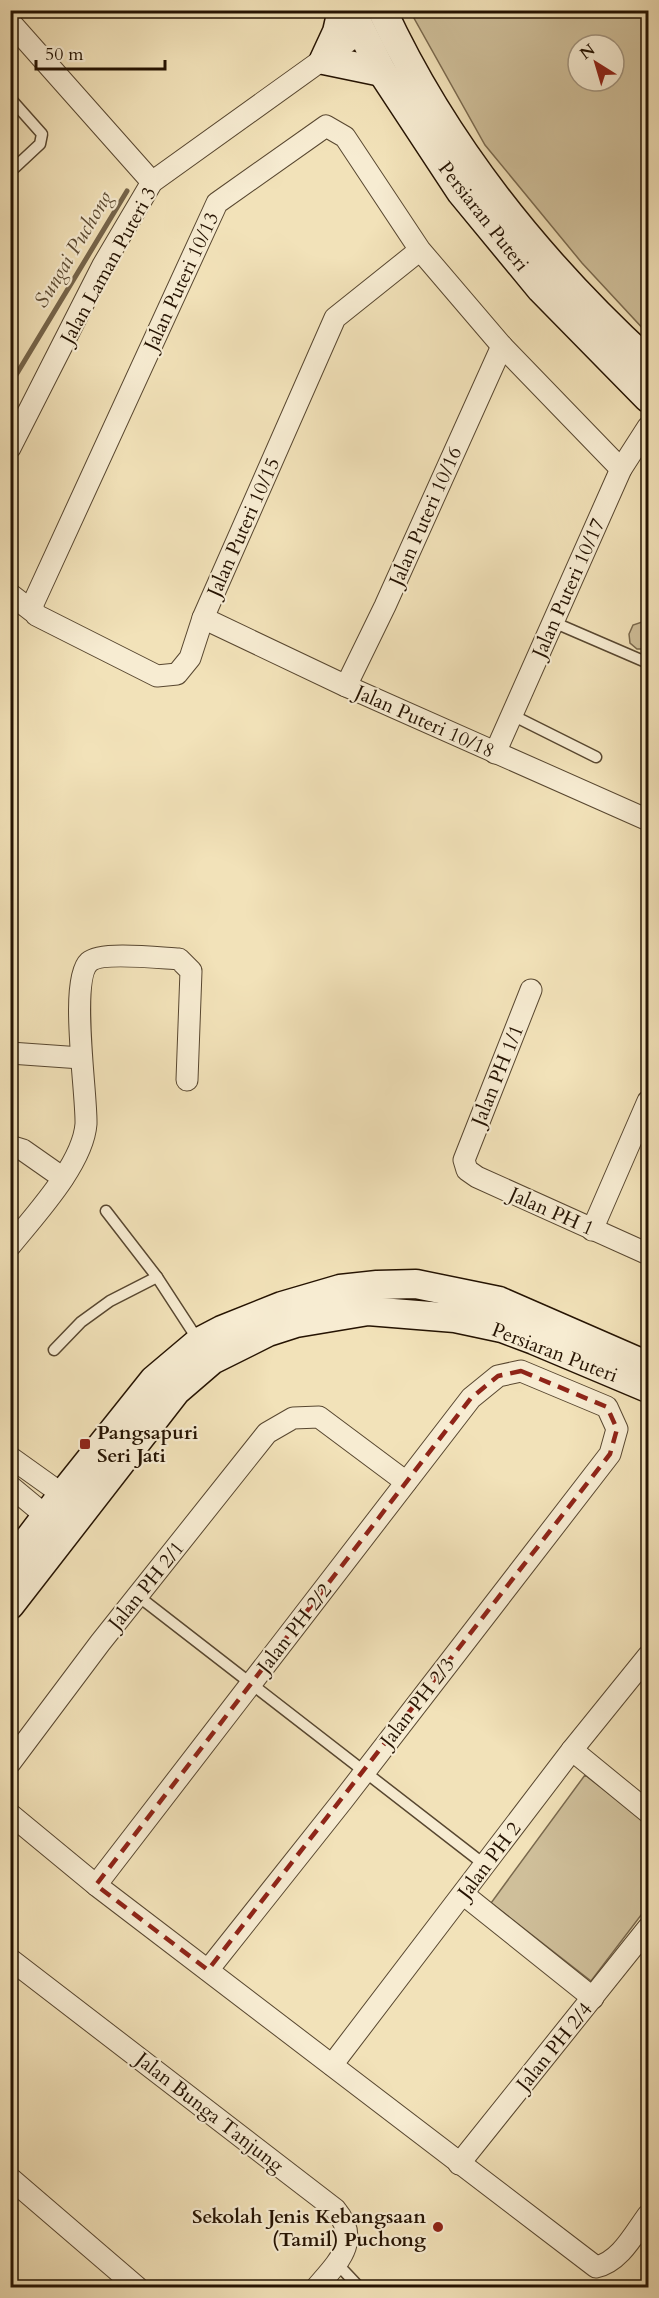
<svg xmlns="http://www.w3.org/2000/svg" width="659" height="2298" viewBox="0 0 659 2298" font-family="Cardo,serif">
	<rect width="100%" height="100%" fill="#f2e2b9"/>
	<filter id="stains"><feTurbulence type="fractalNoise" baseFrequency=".00333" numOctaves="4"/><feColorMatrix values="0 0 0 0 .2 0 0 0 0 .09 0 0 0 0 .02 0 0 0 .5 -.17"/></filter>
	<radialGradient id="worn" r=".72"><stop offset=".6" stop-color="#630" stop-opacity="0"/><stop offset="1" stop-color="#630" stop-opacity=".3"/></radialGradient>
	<g fill="#cfbf9a" stroke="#7a694e" stroke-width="1.5" fill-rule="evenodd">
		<path d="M410,11h238v323l-66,-71 -97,-118zM578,45h36v36h-36z"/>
		<polygon points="642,622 648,625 648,648 647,649 637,649 630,643 629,634 633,625"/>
		<polygon points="585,1775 648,1824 648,1906 591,1981 491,1903"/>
	</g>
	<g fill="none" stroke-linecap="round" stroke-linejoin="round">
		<polyline stroke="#76654b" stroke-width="5" points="10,385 127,191"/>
		<g stroke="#584730" stroke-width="13">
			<g id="service">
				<polyline points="10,98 42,134 40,144 10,172"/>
				<polyline points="553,622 648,663"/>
				<polyline points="512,715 596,757"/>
				<polyline points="106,1211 157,1277 198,1340"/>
				<polyline points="54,1350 81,1322 110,1301 157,1277"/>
				<polyline points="138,1596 485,1865"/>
				<polyline points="334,2267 344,2271 360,2288"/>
			</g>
		</g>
		<g stroke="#584730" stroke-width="23">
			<g id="minor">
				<polyline points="10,22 152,182"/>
				<polyline points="420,250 335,318 203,618 190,658 177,674 157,676 36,615 32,606 217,203 326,126 345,137 420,250 502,346 621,469"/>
				<polyline points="10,448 103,265 152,182 361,32"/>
				<polyline points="10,594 32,611"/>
				<polyline points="203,618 346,686 648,820"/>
				<polyline points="346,686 385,606 502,346"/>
				<polyline points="495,753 621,469 648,427"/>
				<polyline points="531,990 464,1160 467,1170 477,1177 648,1254"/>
				<polyline points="10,1053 81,1058"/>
				<polyline points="10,1146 23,1150 63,1178"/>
				<polyline points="592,1230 648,1101"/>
				<path d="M10,1246c25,-31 73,-82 76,-122 1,-30 -17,-144 3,-162 12,-11 71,-4 90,-3l12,12 -4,109"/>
				<polyline points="10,1457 73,1502"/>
				<polyline points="10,1486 57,1525"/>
				<polyline points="572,1750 648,1812"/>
				<polyline points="10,1763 100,1643 267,1433 293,1418 319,1417 406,1482"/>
				<path d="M10,1814l86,71 500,382c24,-5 38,-33 52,-52"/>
				<polyline points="96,1885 471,1398 498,1376 521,1371 607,1407 617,1429 610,1454 343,1800 208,1970"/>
				<polyline points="463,1894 593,1998"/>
				<path d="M10,1959l325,250c27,32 3,53 -19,79"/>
				<polyline points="332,2065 572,1750 648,1656"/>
				<polyline points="459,2164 648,1928"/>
				<polyline points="10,2178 138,2288"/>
			</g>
		</g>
		<g stroke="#251302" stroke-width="31">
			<g id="secondary">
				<polyline points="342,10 337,32 324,60 382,72"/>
				<polyline points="351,10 382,72 461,192 541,289 648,398"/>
				<path d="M382,10c63,136 157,252 266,352"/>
				<polyline points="10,1564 63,1494 154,1380 199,1342 222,1330 282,1306 340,1289 377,1285 416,1284 499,1301 648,1366"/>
				<polyline points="10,1605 176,1391 212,1360 268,1332 296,1323 368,1311 455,1318 502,1328 534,1340 648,1388"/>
			</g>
		</g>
		<use href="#service" stroke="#f7ecd2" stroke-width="10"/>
		<use href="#minor" stroke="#f7ecd2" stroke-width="21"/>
		<use href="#secondary" stroke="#f7ecd2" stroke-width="28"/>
	</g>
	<path fill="none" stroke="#8f2418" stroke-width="4.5" stroke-dasharray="12 8" stroke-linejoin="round" d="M521,1371l86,36 10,22 -7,25 -402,516 -112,-85 375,-487 27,-22z"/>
	<g fill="#8f2418" stroke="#f7ecd2" stroke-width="2">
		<rect x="79" y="1438" width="12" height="12" rx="3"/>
		<circle cx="438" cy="2227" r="6"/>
	</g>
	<g text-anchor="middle" stroke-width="4.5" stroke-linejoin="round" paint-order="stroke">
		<g font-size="20" fill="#251302" stroke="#f7ecd2">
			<text transform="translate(484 216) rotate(52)" y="7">Persiaran Puteri</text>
			<text transform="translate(108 265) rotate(-61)" y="7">Jalan Laman Puteri 3</text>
			<text transform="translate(181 281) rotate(-65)" y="7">Jalan Puteri 10/13</text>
			<text transform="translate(425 516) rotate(-66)" y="7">Jalan Puteri 10/16</text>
			<text transform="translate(243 527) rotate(-66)" y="7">Jalan Puteri 10/15</text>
			<text transform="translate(568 588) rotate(-66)" y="7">Jalan Puteri 10/17</text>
			<text transform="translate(425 721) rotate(24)" y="7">Jalan Puteri 10/18</text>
			<text transform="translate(497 1075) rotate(-68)" y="7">Jalan PH 1/1</text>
			<text transform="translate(552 1211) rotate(24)" y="7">Jalan PH 1</text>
			<text transform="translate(555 1352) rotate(21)" y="7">Persiaran Puteri</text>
			<text transform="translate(146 1585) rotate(-51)" y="7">Jalan PH 2/1</text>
			<text transform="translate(294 1628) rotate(-52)" y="7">Jalan PH 2/2</text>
			<text transform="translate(417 1702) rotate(-52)" y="7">Jalan PH 2/3</text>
			<text transform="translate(489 1860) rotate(-53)" y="7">Jalan PH 2</text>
			<text transform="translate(554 2046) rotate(-51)" y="7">Jalan PH 2/4</text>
			<text transform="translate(210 2112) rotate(38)" y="7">Jalan Bunga Tanjung</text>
		</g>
		<g font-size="20" font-weight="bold" fill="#251302" stroke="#f7ecd2" text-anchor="start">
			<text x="97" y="1439">Pangsapuri<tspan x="97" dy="23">Seri Jati</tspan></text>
			<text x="426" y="2223" text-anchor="end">Sekolah Jenis Kebangsaan<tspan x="426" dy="23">(Tamil) Puchong</tspan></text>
		</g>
		<g font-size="21" font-style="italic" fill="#5b4a32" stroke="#f7ecd2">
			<text transform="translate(73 249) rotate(-59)" y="7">Sungai Puchong</text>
		</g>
	</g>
	<rect width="659" height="2298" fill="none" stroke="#f2e2b9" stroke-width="36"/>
	<rect x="12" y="12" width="635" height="2274" fill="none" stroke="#251302" stroke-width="3"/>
	<rect x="18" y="18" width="623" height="2262" fill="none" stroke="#251302" stroke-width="1.5"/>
	<g transform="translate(596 63) rotate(323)"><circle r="28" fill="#f7ecd2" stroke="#a3957f" stroke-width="1.5"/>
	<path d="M0-4.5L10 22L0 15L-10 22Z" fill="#8f2418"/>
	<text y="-9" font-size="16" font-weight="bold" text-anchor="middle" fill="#251302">N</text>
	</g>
	<path d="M36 60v9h129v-9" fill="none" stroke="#251302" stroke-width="3"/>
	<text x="45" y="60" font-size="18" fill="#251302" stroke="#f7ecd2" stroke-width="4.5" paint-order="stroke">50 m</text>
	<rect width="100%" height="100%" filter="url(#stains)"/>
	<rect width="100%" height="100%" fill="url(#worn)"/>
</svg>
